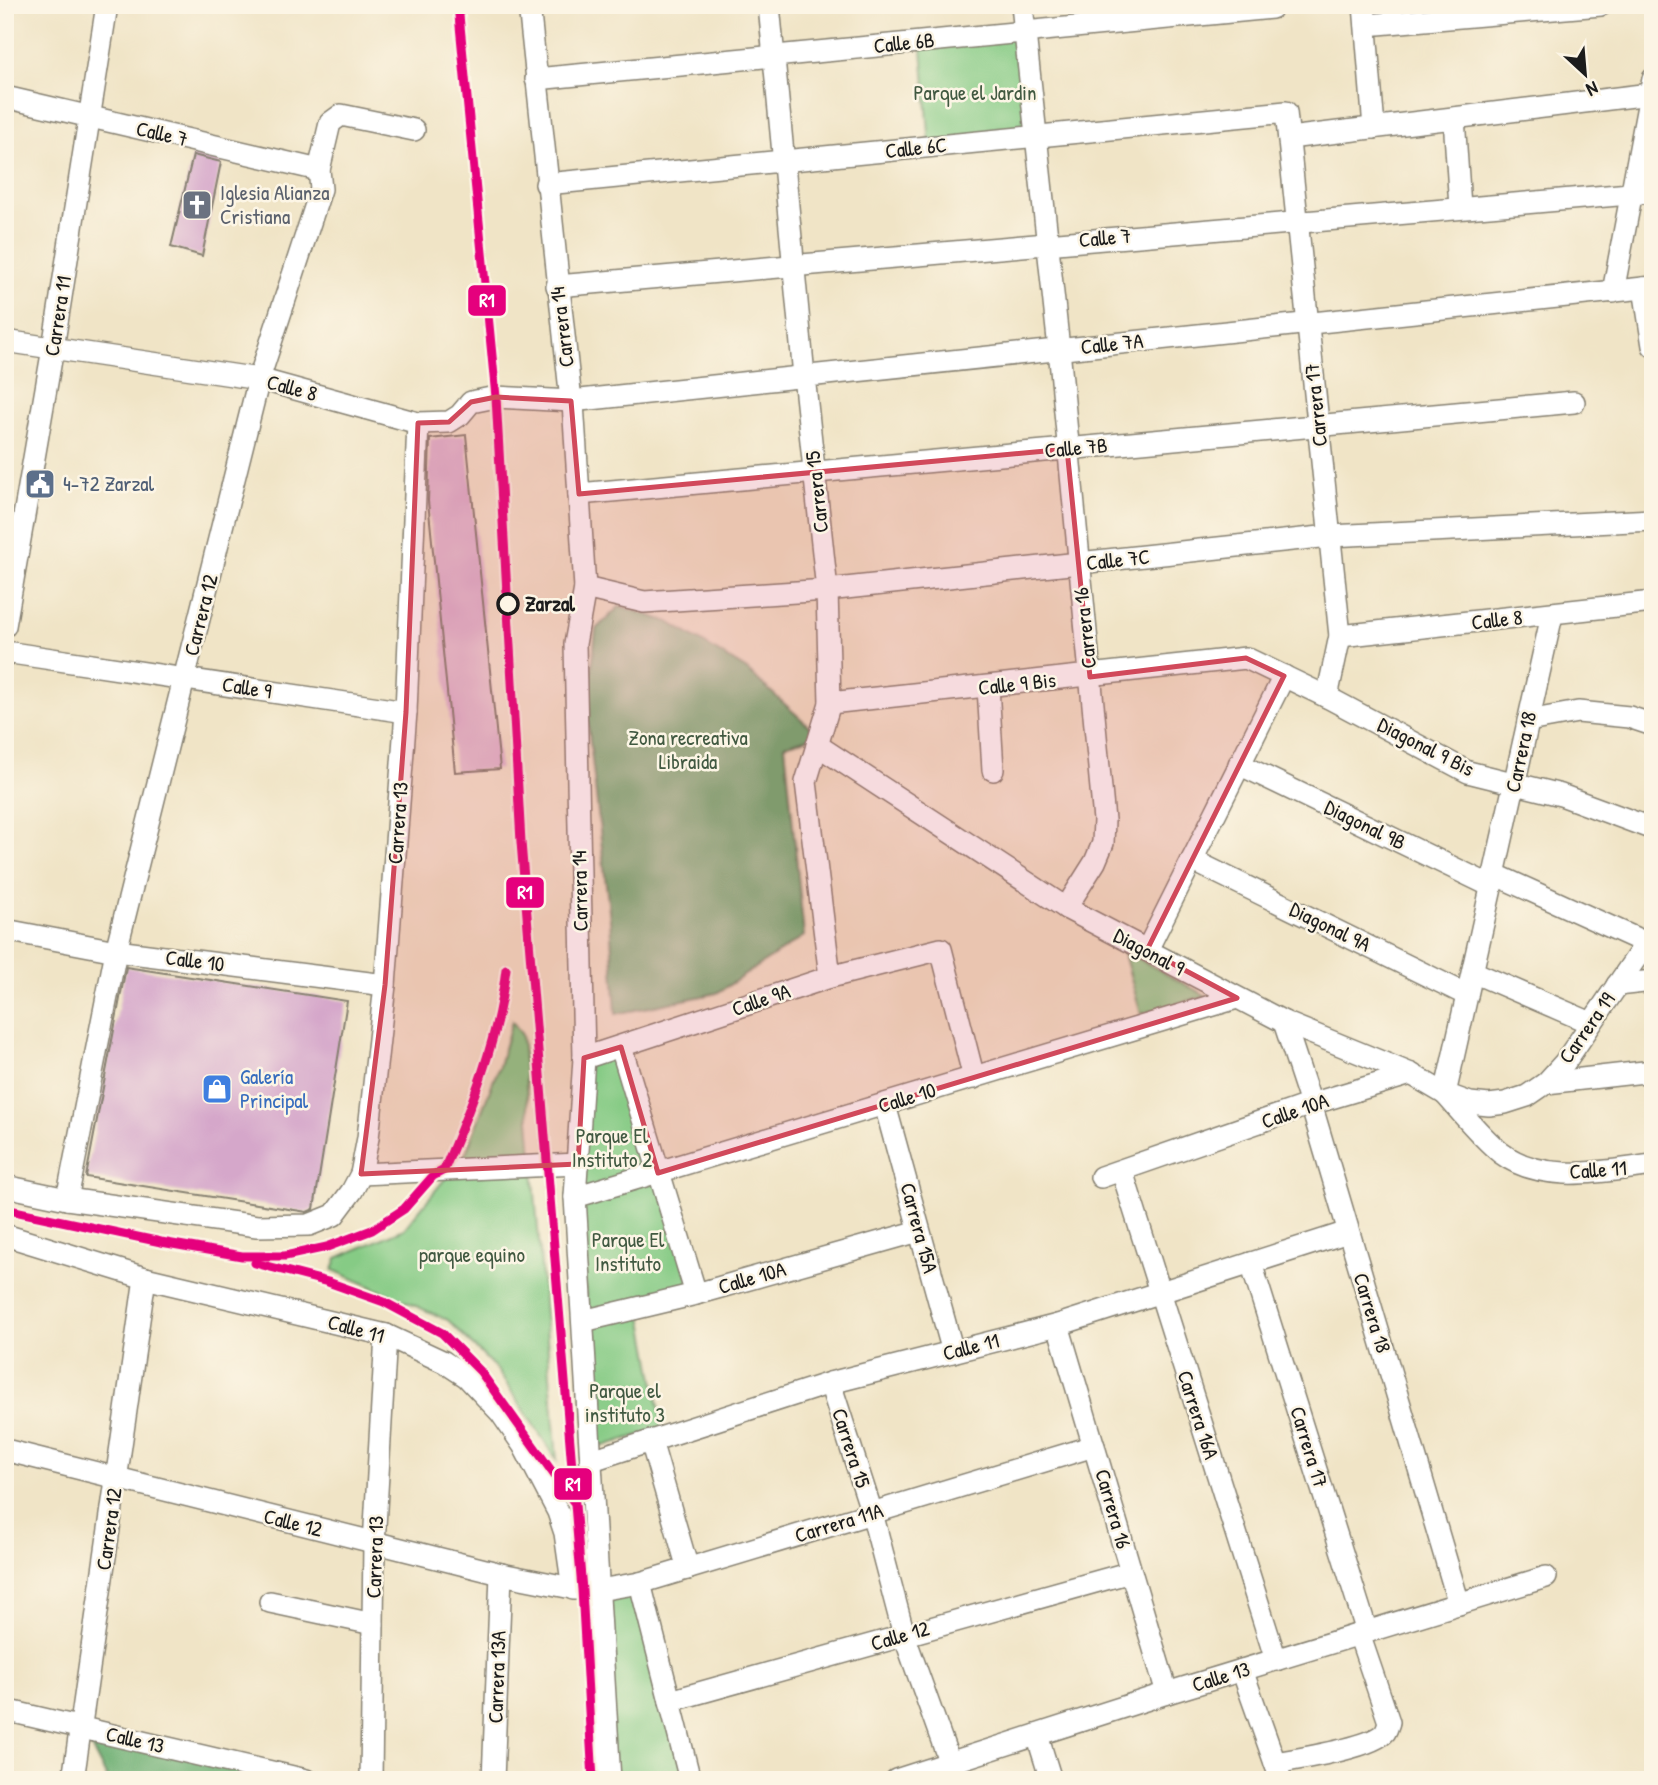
<svg xmlns="http://www.w3.org/2000/svg" width="1658" height="1785" viewBox="0 0 1658 1785" font-family="'Patrick Hand',sans-serif">
	<rect width="100%" height="100%" fill="#fcf5e5"/>
	<filter id="ink" filterUnits="userSpaceOnUse"><feTurbulence type="fractalNoise" baseFrequency=".0143" numOctaves="2"/><feDisplacementMap in="SourceGraphic" scale="14" xChannelSelector="R" yChannelSelector="G"/><feConvolveMatrix kernelMatrix="1 2 1 2 8 2 1 2 1" color-interpolation-filters="sRGB"/></filter>
	<filter id="wash" filterUnits="userSpaceOnUse"><feTurbulence type="fractalNoise" baseFrequency=".00686" numOctaves="4" result="noise"/><feDisplacementMap in="SourceGraphic" scale="28" xChannelSelector="R" yChannelSelector="G"/><feGaussianBlur stdDeviation="1.57" result="paint"/><feColorMatrix in="noise" values="0 0 0 0 0 0 0 0 0 0 0 0 0 0 0 0 0 1.4 0 .05"/><feComposite in="paint" operator="in"/></filter>
	<g filter="url(#wash)">
		<rect width="100%" height="100%" fill="#f0e4c6"/>
		<g fill="#86cb85" stroke="#517450" stroke-width="2">
			<polygon points="1017,36 1028,138 930,146 922,49"/>
			<polygon points="1123,950 1206,996 1141,1014"/>
			<polygon points="512,1021 522,1035 557,1460 497,1370 448,1320 333,1270 337,1258 404,1229 466,1153 499,1066"/>
			<polygon points="621,1048 692,1292 641,1309 663,1428 597,1448 577,1172 584,1059"/>
			<polygon points="637,1582 690,1780 610,1780 602,1589"/>
		</g>
		<g fill="#6caf72" stroke="#446647" stroke-width="2">
			<polygon points="620,606 669,622 747,670 819,735 785,745 804,936 717,993 616,1014 610,920 587,715 596,629"/>
			<polygon points="81,1728 306,1780 108,1780"/>
		</g>
		<g id="blocks">
			<g fill="#d5a7ca">
				<polygon points="193,155 221,162 202,256 171,247"/>
				<polygon points="466,435 500,769 455,772 428,501 430,439"/>
				<polygon points="126,967 347,1001 314,1209 307,1212 86,1177"/>
			</g>
		</g>
	</g>
	<g filter="url(#ink)">
		<use href="#blocks" fill-opacity="0" stroke="#868071" stroke-width="2"/>
		<g fill="none" stroke-linecap="round" stroke-linejoin="round">
			<g stroke="#868071" stroke-width="24">
				<g id="minor">
					<polyline points="529,5 571,401 573,403 585,588 575,644 584,1058 575,1197 610,1780"/>
					<polyline points="769,5 804,376 827,590 830,703 806,782 830,977"/>
					<polyline points="1022,5 1059,349 1104,820 1103,843 1095,862 1066,908"/>
					<polyline points="1364,5 1374,128"/>
					<polyline points="1366,25 1601,5"/>
					<polyline points="536,79 1272,8 1272,5"/>
					<polyline points="5,97 319,170"/>
					<polyline points="1454,118 1460,207"/>
					<polyline points="1289,138 1650,94"/>
					<polyline points="546,184 1286,112 1340,636 1327,697"/>
					<polyline points="557,286 1653,192"/>
					<polyline points="1644,288 1653,346"/>
					<polyline points="1613,292 1653,79"/>
					<polyline points="5,341 259,379 418,423 449,422 460,415 471,402 496,397 571,401 1653,287"/>
					<polyline points="579,494 1574,402"/>
					<polyline points="585,588 644,602 827,590 1330,536 1653,520"/>
					<path d="M1552,615l-107,479c18,20 35,42 56,59 43,32 103,18 152,12"/>
					<polyline points="5,626 53,348 107,5"/>
					<polyline points="1340,636 1653,602"/>
					<polyline points="5,652 406,712"/>
					<polyline points="988,687 993,770"/>
					<polyline points="830,703 1246,658 1327,697 1468,772 1561,795 1653,829"/>
					<polyline points="1528,721 1578,712 1629,717 1653,725"/>
					<polyline points="817,745 1066,908 1284,1022 1411,1074 1445,1094 1470,1103 1489,1105 1505,1103 1527,1096 1546,1083 1565,1062 1653,933"/>
					<polyline points="1239,764 1491,886"/>
					<polyline points="1192,860 1467,995"/>
					<polyline points="1494,874 1646,943"/>
					<polyline points="5,930 116,951 385,985"/>
					<polyline points="1147,950 1284,676"/>
					<polyline points="1473,972 1591,1023"/>
					<polyline points="1617,985 1653,981"/>
					<polyline points="1284,1022 1311,1104 1459,1604"/>
					<polyline points="621,1047 696,1294"/>
					<polyline points="584,1058 830,977 941,949 974,1078"/>
					<polyline points="1546,1083 1653,1071"/>
					<polyline points="885,1105 953,1352"/>
					<polyline points="1122,1171 1276,1660"/>
					<polyline points="361,1174 578,1164"/>
					<polyline points="1101,1177 1311,1104 1411,1074"/>
					<polyline points="5,1186 67,1199 257,1226 309,1225 334,1215 352,1191 361,1174 368,1138 385,985 406,712 418,423"/>
					<polyline points="575,1197 1237,998"/>
					<polyline points="67,1199 116,951 259,379 321,189 319,170 330,123 341,115 414,130"/>
					<polyline points="5,1235 145,1278 386,1335 444,1362 467,1377 501,1413 523,1445 558,1512 565,1533 573,1589"/>
					<polyline points="1251,1263 1367,1632"/>
					<polyline points="583,1321 696,1294 919,1231"/>
					<polyline points="1058,1325 1167,1693"/>
					<polyline points="830,1383 872,1513 904,1635 956,1780"/>
					<polyline points="651,1441 688,1569"/>
					<polyline points="5,1450 501,1574 582,1590 599,1590 640,1583 1094,1446"/>
					<polyline points="592,1460 830,1383 1058,1325 1348,1232"/>
					<polyline points="640,1583 690,1780"/>
					<polyline points="270,1602 373,1624"/>
					<polyline points="1242,1670 1281,1780"/>
					<polyline points="670,1701 1131,1572"/>
					<polyline points="5,1710 306,1780"/>
					<polyline points="1037,1735 1051,1780"/>
					<path d="M1275,1763c22,-4 97,-15 110,-31 2,-3 3,-7 4,-10l-30,-88"/>
					<polyline points="73,1780 145,1278"/>
					<polyline points="371,1780 374,1544 386,1335"/>
					<polyline points="493,1780 501,1574"/>
					<polyline points="896,1780 1167,1693 1546,1577"/>
				</g>
			</g>
			<use href="#minor" stroke="#fff" stroke-width="21"/>
			<g stroke="#fcf5e5" stroke-width="14">
				<g id="rail-1">
					<polyline points="458,5 496,397 521,842 582,1590 593,1780"/>
					<path d="M5,1209l156,33 81,14h43l42,-9 45,-17 32,-21 29,-33 11,-6c29,-68 53,-126 62,-201"/>
					<polyline points="255,1263 328,1282 384,1302 442,1333 480,1371 573,1501"/>
				</g>
			</g>
			<use href="#rail-1" stroke="#e5007d" stroke-width="9"/>
		</g>
	</g>
	<path fill="#d1495b" fill-opacity="0.2" stroke="#d1495b" stroke-width="5" stroke-linejoin="round" d="M496,397l75,4 8,93 488,-45 23,228 156,-19 38,18 -137,274 90,48 -579,175 -37,-126 -37,11 -6,106 -217,10 24,-189 21,-273 12,-289 31,-1 22,-20z"/>
	<defs>
		<g id="church-square" transform="scale(1.575)"><rect x="-9" y="-9" width="18" height="18" rx="4" fill="#6b7280" stroke="#fcf5e5"/><path d="M-1.2-6h2.4v3.5h3.3v2.4h-3.3V6h-2.4V-.1h-3.3v-2.4h3.3Z" fill="#fff"/></g>
		<g id="civic-square" transform="scale(1.575)"><rect x="-9" y="-9" width="18" height="18" rx="4" fill="#5c6f8a" stroke="#fcf5e5"/><path d="M-.6-6.5H3V-4.5H.6V-3L4-1V1h2V6H-6V1h2V-1L-.6-3ZM-1.2 2.5V6h2.4V2.5Z" fill="#fff"/></g>
		<g id="shop-square" transform="scale(1.575)"><rect x="-9" y="-9" width="18" height="18" rx="4" fill="#3f7fe0" stroke="#fcf5e5"/><path d="M-5-2.5h2.3a2.7 3.5 0 0 1 5.4 0H5L5.5 6h-11ZM-1.5-2.5h3a1.5 2.3 0 0 0-3 0Z" fill="#fff"/></g>
	</defs>
	<g fill-rule="evenodd">
		<use href="#church-square" x="197" y="205"/>
		<use href="#civic-square" x="40" y="484"/>
		<use href="#shop-square" x="217" y="1089"/>
	</g>
	<circle fill="#fcf5e5" stroke="#1c1c1c" stroke-width="3.5" cx="508" cy="604" r="10"/>
	<g text-anchor="middle" stroke-width="5" stroke-linejoin="round" paint-order="stroke">
		<g font-size="21" fill="#1c1c1c" stroke="#fcf5e5">
			<text transform="translate(904 43) rotate(-6)" y="7">Calle 6B</text>
			<text transform="translate(162 134) rotate(13)" y="7">Calle 7</text>
			<text transform="translate(916 148) rotate(-6)" y="7">Calle 6C</text>
			<text transform="translate(1105 238) rotate(-5)" y="7">Calle 7</text>
			<text transform="translate(58 316) rotate(-81)" y="7">Carrera 11</text>
			<text transform="translate(562 327) rotate(-97)" y="7">Carrera 14</text>
			<text transform="translate(1112 344) rotate(-6)" y="7">Calle 7A</text>
			<text transform="translate(292 388) rotate(15)" y="7">Calle 8</text>
			<text transform="translate(1316 405) rotate(-96)" y="7">Carrera 17</text>
			<text transform="translate(1076 448) rotate(-5)" y="7">Calle 7B</text>
			<text transform="translate(817 492) rotate(-96)" y="7">Carrera 15</text>
			<text transform="translate(1118 560) rotate(-6)" y="7">Calle 7C</text>
			<text transform="translate(201 615) rotate(-76)" y="7">Carrera 12</text>
			<text transform="translate(1497 620) rotate(-6)" y="7">Calle 8</text>
			<text transform="translate(1085 628) rotate(-96)" y="7">Carrera 16</text>
			<text transform="translate(1017 684) rotate(-6)" y="7">Calle 9 Bis</text>
			<text transform="translate(247 688) rotate(9)" y="7">Calle 9</text>
			<text transform="translate(1426 747) rotate(27)" y="7">Diagonal 9 Bis</text>
			<text transform="translate(1521 752) rotate(-78)" y="7">Carrera 18</text>
			<text transform="translate(398 823) rotate(-86)" y="7">Carrera 13</text>
			<text transform="translate(1365 825) rotate(26)" y="7">Diagonal 9B</text>
			<text transform="translate(580 891) rotate(-91)" y="7">Carrera 14</text>
			<text transform="translate(1330 927) rotate(26)" y="7">Diagonal 9A</text>
			<text transform="translate(1149 952) rotate(28)" y="7">Diagonal 9</text>
			<text transform="translate(195 961) rotate(7)" y="7">Calle 10</text>
			<text transform="translate(761 1000) rotate(-19)" y="7">Calle 9A</text>
			<text transform="translate(1587 1028) rotate(-55)" y="7">Carrera 19</text>
			<text transform="translate(907 1098) rotate(-17)" y="7">Calle 10</text>
			<text transform="translate(1295 1111) rotate(-19)" y="7">Calle 10A</text>
			<text transform="translate(1598 1170) rotate(-4)" y="7">Calle 11</text>
			<text transform="translate(919 1228) rotate(75)" y="7">Carrera 15A</text>
			<text transform="translate(752 1278) rotate(-16)" y="7">Calle 10A</text>
			<text transform="translate(1372 1313) rotate(73)" y="7">Carrera 18</text>
			<text transform="translate(356 1329) rotate(15)" y="7">Calle 11</text>
			<text transform="translate(971 1347) rotate(-14)" y="7">Calle 11</text>
			<text transform="translate(1198 1415) rotate(72)" y="7">Carrera 16A</text>
			<text transform="translate(1309 1447) rotate(73)" y="7">Carrera 17</text>
			<text transform="translate(851 1448) rotate(72)" y="7">Carrera 15</text>
			<text transform="translate(1113 1509) rotate(74)" y="7">Carrera 16</text>
			<text transform="translate(293 1523) rotate(14)" y="7">Calle 12</text>
			<text transform="translate(839 1523) rotate(-17)" y="7">Carrera 11A</text>
			<text transform="translate(109 1529) rotate(-82)" y="7">Carrera 12</text>
			<text transform="translate(375 1557) rotate(-88)" y="7">Carrera 13</text>
			<text transform="translate(900 1636) rotate(-16)" y="7">Calle 12</text>
			<text transform="translate(497 1677) rotate(-88)" y="7">Carrera 13A</text>
			<text transform="translate(1221 1677) rotate(-17)" y="7">Calle 13</text>
			<text transform="translate(135 1740) rotate(13)" y="7">Calle 13</text>
		</g>
		<g font-size="21" fill="#415941" stroke="#fcf5e5">
			<text x="975" y="100">Parque el Jardin</text>
			<text x="688" y="745">Zona recreativa<tspan x="688" dy="24">Libraida</tspan></text>
			<text x="612" y="1143">Parque El<tspan x="612" dy="24">Instituto 2</tspan></text>
			<text x="628" y="1247">Parque El<tspan x="628" dy="24">Instituto</tspan></text>
			<text x="472" y="1262">parque equino</text>
			<text x="625" y="1398">Parque el<tspan x="625" dy="24">instituto 3</tspan></text>
		</g>
		<g font-size="21" fill="#5b616d" stroke="#fcf5e5" text-anchor="start">
			<text x="220" y="200">Iglesia Alianza<tspan x="220" dy="24">Cristiana</tspan></text>
		</g>
		<g font-size="21" fill="#4e5e75" stroke="#fcf5e5" text-anchor="start">
			<text x="63" y="491">4-72 Zarzal</text>
		</g>
		<g font-size="21" font-weight="bold" fill="#1c1c1c" stroke="#fcf5e5" text-anchor="start">
			<text x="525" y="611">Zarzal</text>
		</g>
		<g font-size="21" fill="#366cbe" stroke="#fcf5e5" text-anchor="start">
			<text x="240" y="1084">Galería<tspan x="240" dy="24">Principal</tspan></text>
		</g>
	</g>
	<g stroke="#fcf5e5" stroke-width="2.5">
		<rect x="467" y="284" width="40" height="33" rx="7" fill="#e5007d"/>
		<rect x="505" y="876" width="40" height="33" rx="7" fill="#e5007d"/>
		<rect x="553" y="1467" width="40" height="34" rx="7" fill="#e5007d"/>
	</g>
	<g font-size="19" text-anchor="middle" font-weight="bold" fill="#fff">
		<text x="487" y="307">R1</text>
		<text x="525" y="899">R1</text>
		<text x="573" y="1491">R1</text>
	</g>
	<rect width="1658" height="1785" fill="none" stroke="#fcf5e5" stroke-width="28"/>
	<g transform="translate(1585 74) rotate(154)" stroke="#fcf5e5" stroke-width="5" paint-order="stroke">
	<path d="M0-5L12 26L0 18L-12 26Z" fill="#1c1c1c"/>
	<text y="-10" font-size="19" font-weight="bold" text-anchor="middle" fill="#1c1c1c">N</text>
	</g>
</svg>
